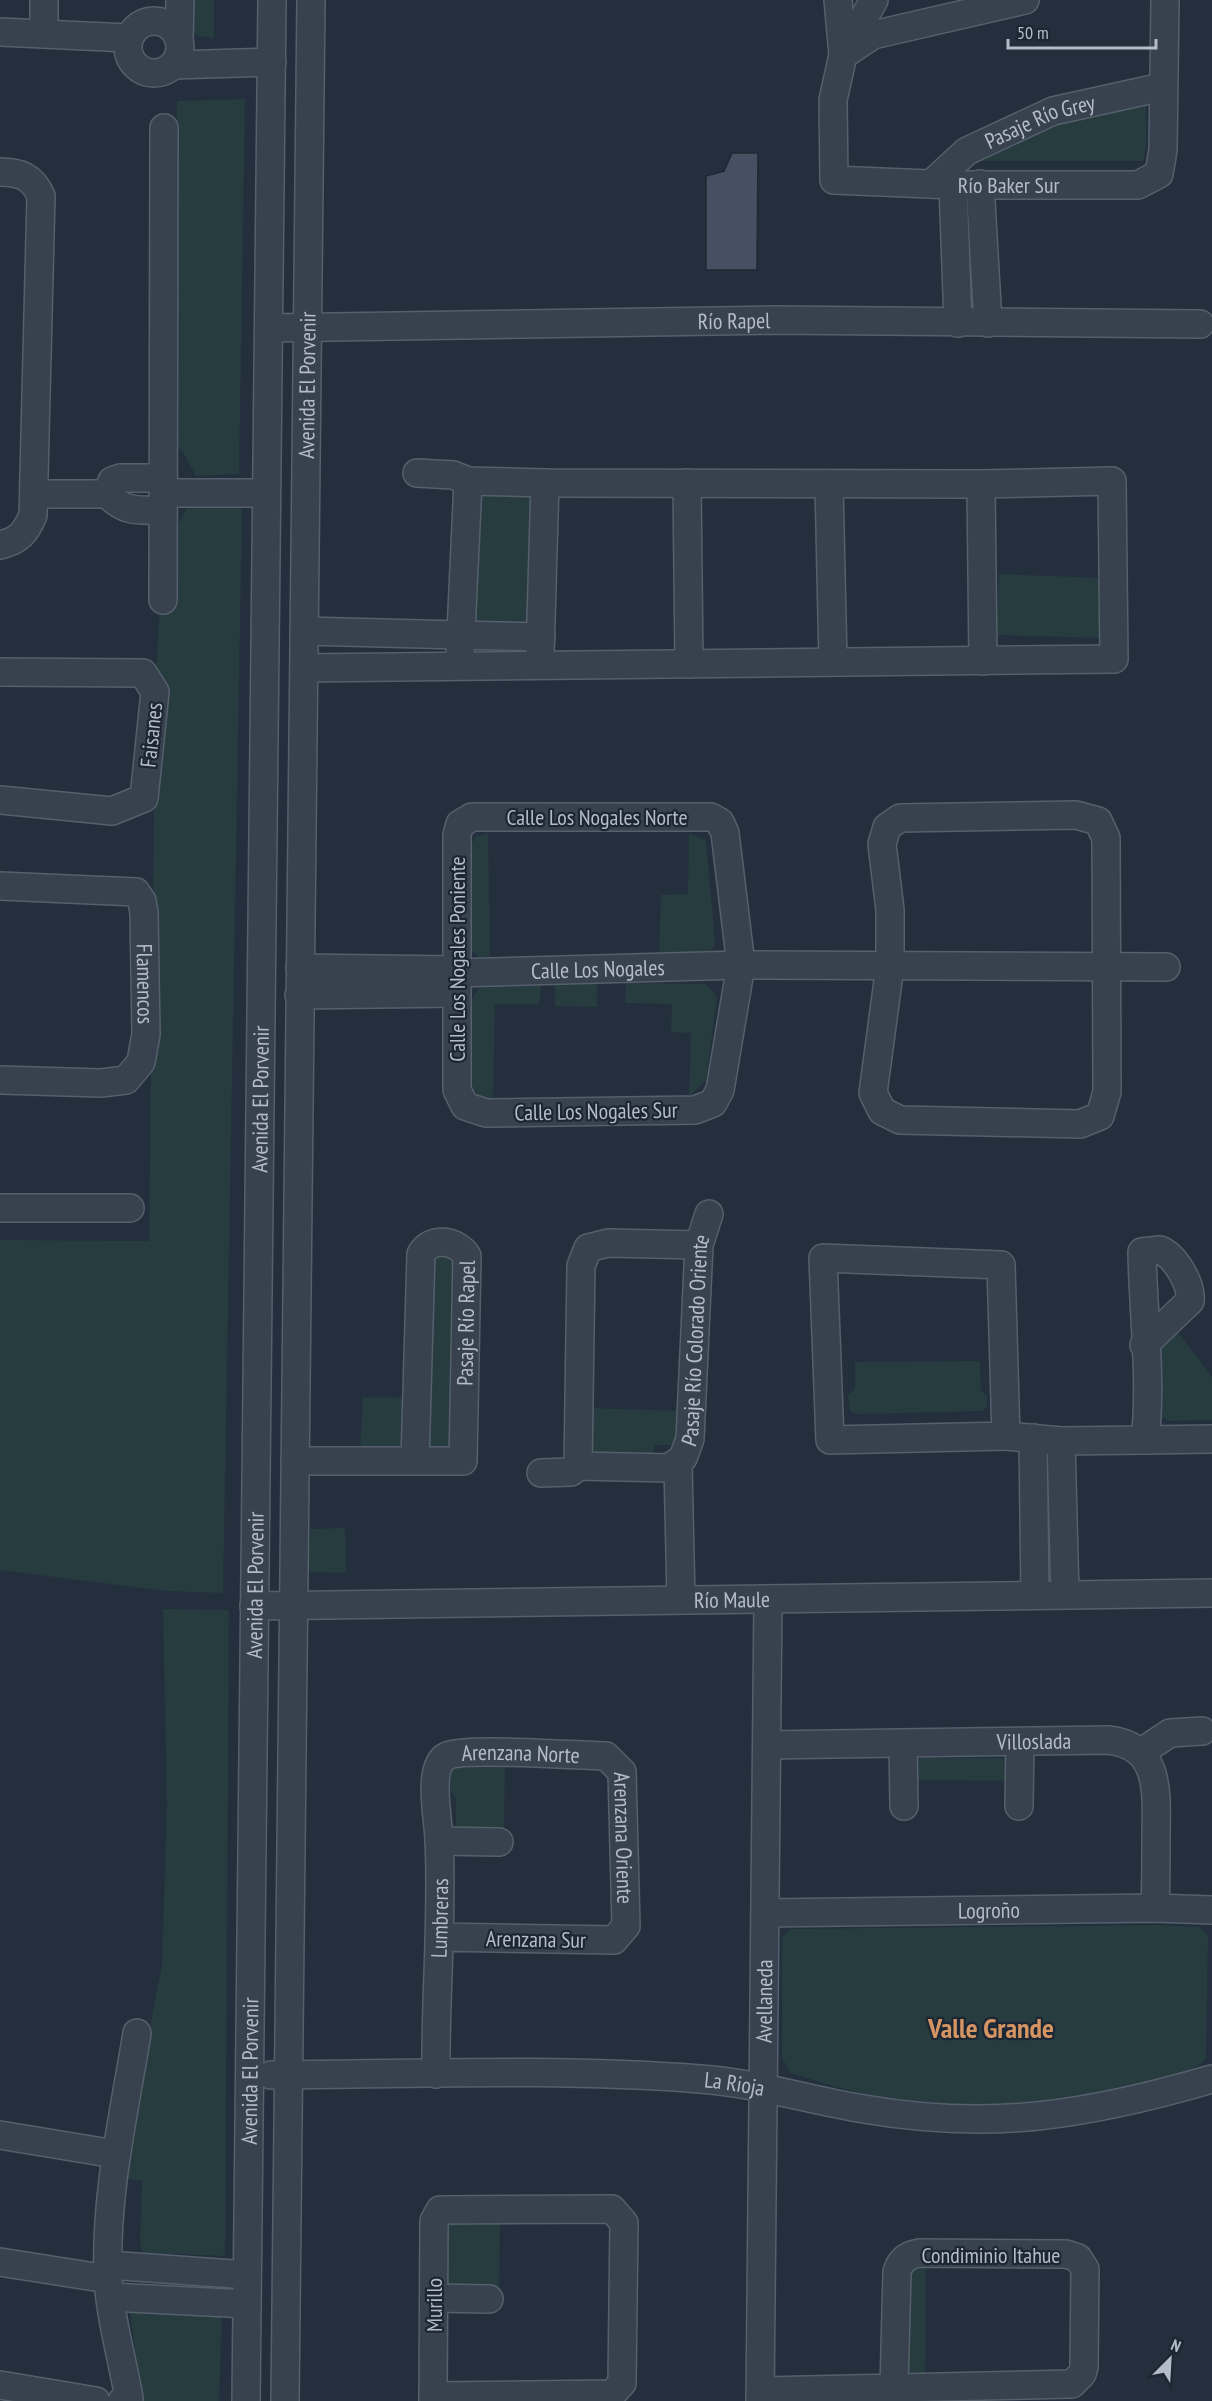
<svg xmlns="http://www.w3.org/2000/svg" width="1212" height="2401" viewBox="0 0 1212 2401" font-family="'PT Sans Narrow',sans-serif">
	<rect width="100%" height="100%" fill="#242f3e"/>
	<g fill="#263c3f">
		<polygon points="188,0 214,0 214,38 197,36 190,27"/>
		<polygon points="245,99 239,474 196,476 183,452 172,441 177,101"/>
		<polygon points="1146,100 1146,146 1143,161 966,161 1020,131"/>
		<polygon points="478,492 531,494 529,623 473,620"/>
		<polygon points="189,505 242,508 223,1593 166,1591 0,1570 0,1240 149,1241 154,815 163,694 156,669 160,607 174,531"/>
		<polygon points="999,574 1102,578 1101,638 997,635"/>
		<polygon points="488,833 490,958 479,957 471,950 471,845 475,837"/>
		<polygon points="689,834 706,840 715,944 710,953 659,953 661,895 688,894"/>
		<polygon points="555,982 597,982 597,1007 555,1006"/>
		<polygon points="626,983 706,984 717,997 706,1080 689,1097 691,1033 671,1032 672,1004 625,1003"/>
		<polygon points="541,984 539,1004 495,1004 493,1098 479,1097 471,1085 472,999 481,985"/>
		<polygon points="457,1253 460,1437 445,1456 360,1453 363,1397 425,1398 433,1254"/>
		<polygon points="1176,1330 1212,1377 1212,1420 1169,1421 1162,1417 1159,1347"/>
		<polygon points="980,1361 981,1390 987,1396 987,1406 983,1411 857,1414 850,1411 848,1395 855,1389 855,1362"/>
		<polygon points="589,1408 680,1411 678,1445 654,1445 653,1458 596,1457 586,1447"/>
		<polygon points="345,1528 346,1573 308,1572 310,1529"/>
		<polygon points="163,1609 229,1610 225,2256 143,2253 140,2243 142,2181 124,2178 129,2135 162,1965 167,1804"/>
		<polygon points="915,1758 1010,1758 1010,1781 915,1780"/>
		<polygon points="457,1759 505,1760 504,1834 456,1833 456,1798 446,1785 445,1772"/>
		<path d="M1159,1925l41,2 8,9 -2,122c-11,15 -35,17 -53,23 -96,28 -199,30 -297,11 -22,-5 -44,-13 -66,-19l-8,-16v-120l8,-8z"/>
		<polygon points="453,2215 500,2216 499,2289 444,2287 442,2226"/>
		<polygon points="892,2253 926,2253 925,2374 892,2374"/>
		<polygon points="133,2308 222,2312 219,2401 142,2401 130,2313"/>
	</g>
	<polygon fill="#455162" stroke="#1f2835" stroke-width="1.5" points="732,153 758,153 757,270 706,270 706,176 724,171"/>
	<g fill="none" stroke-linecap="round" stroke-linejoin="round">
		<g stroke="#565f6c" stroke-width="30">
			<g id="minor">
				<polyline points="44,0 44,32"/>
				<polyline points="838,0 843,55 873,35 1025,0"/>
				<path id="s1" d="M874,0l-31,55 -10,45 1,80 119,5h185l21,-11 4,-24 2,-150"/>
				<circle cx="154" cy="47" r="26"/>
				<polyline points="0,32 128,38"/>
				<polyline points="179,40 180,0"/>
				<polyline points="174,65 272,62"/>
				<path d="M0,172c20,0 33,5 41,24l-8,319c-7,17 -14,26 -33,30"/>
				<path id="s2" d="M931,184l36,-33 86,-40 109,-24"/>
				<polyline points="980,184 988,323"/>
				<polyline points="953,185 958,323"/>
				<path id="s3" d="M269,328l506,-8 425,4"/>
				<polyline points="687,483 689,664"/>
				<polyline points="829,484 833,662"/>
				<polyline points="981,484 983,661"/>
				<polyline points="164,493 265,493"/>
				<path d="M34,494h73c19,19 30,16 56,16"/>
				<polyline points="107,494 112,481 120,478 163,478"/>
				<polyline points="163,600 164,128"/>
				<polyline points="304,631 541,637"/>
				<polyline points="460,654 468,481"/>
				<polyline points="540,655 545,483"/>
				<polyline points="304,668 1114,659 1112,481 981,484 545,483 468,481 453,475 417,473"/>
				<polyline points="0,672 143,673 155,692 144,798 112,811 0,800"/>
				<polygon points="1076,815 1098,821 1106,838 1107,1092 1100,1116 1080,1124 900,1120 882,1111 873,1093 890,966 890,910 882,844 887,827 900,818"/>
				<polygon points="472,817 711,817 720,822 725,833 741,965 720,1090 713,1103 695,1110 486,1113 465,1106 457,1090 457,835 460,824"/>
				<path id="s4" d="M0,886l136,6 6,9 2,12 2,121 -5,28 -15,18 -25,3 -101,-3"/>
				<polyline points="300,968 456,970"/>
				<path id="s5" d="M456,973l285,-8 425,2"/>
				<polyline points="299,995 456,993"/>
				<polyline points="0,1208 130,1208"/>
				<polygon points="823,1258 1001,1265 1006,1436 830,1440"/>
				<path d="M1006,1436l55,5 84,-1c7,-59 -2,-128 -3,-188l18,-2c15,6 32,34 30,51l-46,44"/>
				<polyline points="1033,1438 1035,1595"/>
				<polyline points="1145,1440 1212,1439"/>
				<polyline points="1061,1441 1065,1595"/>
				<path id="s6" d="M295,1461h168l4,-205c-10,-16 -36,-20 -46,-2l-6,206"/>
				<polyline points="678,1464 681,1600"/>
				<polyline points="578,1466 581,1266 588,1248 608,1243 699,1245"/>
				<path id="s7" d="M541,1473l30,-1 7,-6 91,2 14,-10 7,-19 9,-194 10,-31"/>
				<path id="s8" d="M254,1606l958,-13"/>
				<polyline points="903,1743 904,1806"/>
				<path id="s9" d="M767,1745l341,-5c55,6 48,56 48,98 0,23 0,46 -1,70"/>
				<polyline points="1140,1753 1170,1733 1202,1731"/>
				<polyline points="1019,1806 1020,1742"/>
				<polyline points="439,1841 499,1842"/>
				<path id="s10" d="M765,1913l390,-5 57,2"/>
				<path id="s11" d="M436,2074c-1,-78 7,-157 3,-236 -1,-20 -12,-72 8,-82 17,-9 132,0 159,0l16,16 4,154 -12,14 -175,-3"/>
				<path id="s12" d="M271,2075c142,-1 287,-7 429,4 56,4 109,21 164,30 128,22 225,6 348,-30"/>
				<polyline points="0,2135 115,2154"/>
				<polyline points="0,2262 108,2279"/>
				<polyline points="108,2265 247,2275"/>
				<polyline points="110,2297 247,2304"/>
				<polyline points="434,2298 489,2299"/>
				<polyline points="0,2385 96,2401"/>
				<path d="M761,2391l311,-7 10,-10 2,-7 1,-98 -7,-11 -12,-4 -147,-1c-12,2 -19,8 -22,19l-3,115"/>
				<polyline points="433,2396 612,2394 622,2383 624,2223 612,2209 440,2210 434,2221 433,2396 433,2401"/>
				<path d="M122,2401l7,-3c-7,-40 -19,-81 -21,-121 -3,-83 16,-163 29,-244"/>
				<path id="s13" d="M246,2401l26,-2401"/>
				<path id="s14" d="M285,2401l26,-2401"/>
				<path id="s15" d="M760,2401l8,-802"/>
			</g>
		</g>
		<use href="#minor" stroke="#38414e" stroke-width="27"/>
	</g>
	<g text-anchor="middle" stroke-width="4.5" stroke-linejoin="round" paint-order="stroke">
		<g font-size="22" fill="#b4bcc9" stroke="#1d2633">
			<text dy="8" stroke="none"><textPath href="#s2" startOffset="128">Pasaje Río Grey</textPath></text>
			<text dy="8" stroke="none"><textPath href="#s1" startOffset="364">Río Baker Sur</textPath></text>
			<text dy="8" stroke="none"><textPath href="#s3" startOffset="465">Río Rapel</textPath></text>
			<text dy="8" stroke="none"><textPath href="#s14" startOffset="2016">Avenida El Porvenir</textPath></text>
			<text transform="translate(151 735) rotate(-84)" y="8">Faisanes</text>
			<text x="597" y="825">Calle Los Nogales Norte</text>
			<text transform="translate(457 959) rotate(-90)" y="8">Calle Los Nogales Poniente</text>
			<text dy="8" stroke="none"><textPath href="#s5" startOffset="142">Calle Los Nogales</textPath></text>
			<text dy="8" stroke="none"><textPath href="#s4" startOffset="230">Flamencos</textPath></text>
			<text dy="8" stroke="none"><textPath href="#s13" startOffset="1302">Avenida El Porvenir</textPath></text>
			<text transform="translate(596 1111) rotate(-1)" y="8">Calle Los Nogales Sur</text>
			<text dy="8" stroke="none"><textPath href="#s6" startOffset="306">Pasaje Río Rapel</textPath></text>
			<text dy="8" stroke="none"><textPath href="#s7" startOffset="267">Pasaje Río Colorado Oriente</textPath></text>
			<text dy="8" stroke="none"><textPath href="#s13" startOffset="816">Avenida El Porvenir</textPath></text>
			<text dy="8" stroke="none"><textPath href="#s8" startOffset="478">Río Maule</textPath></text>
			<text dy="8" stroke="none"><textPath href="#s9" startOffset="267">Villoslada</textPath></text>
			<text dy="8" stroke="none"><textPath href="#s11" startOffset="396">Arenzana Norte</textPath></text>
			<text dy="8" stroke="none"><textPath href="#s11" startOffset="570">Arenzana Oriente</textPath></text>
			<text dy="8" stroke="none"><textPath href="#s10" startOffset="224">Logroño</textPath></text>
			<text dy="8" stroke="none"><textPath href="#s11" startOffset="156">Lumbreras</textPath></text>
			<text transform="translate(536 1939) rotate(1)" y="8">Arenzana Sur</text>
			<text dy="8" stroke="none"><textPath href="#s15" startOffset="400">Avellaneda</textPath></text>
			<text dy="8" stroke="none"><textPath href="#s13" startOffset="330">Avenida El Porvenir</textPath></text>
			<text dy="8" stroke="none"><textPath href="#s12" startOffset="464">La Rioja</textPath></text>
			<text x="991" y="2263">Condiminio Itahue</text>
			<text transform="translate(434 2305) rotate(-90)" y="8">Murillo</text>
		</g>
		<g font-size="28" font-weight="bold" fill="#d59563" stroke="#1d2633">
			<text x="991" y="2038">Valle Grande</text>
		</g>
	</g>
	<g transform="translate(1170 2359) rotate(24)" stroke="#1d2633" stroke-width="4.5" paint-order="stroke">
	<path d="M0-4.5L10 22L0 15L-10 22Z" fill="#b4bcc9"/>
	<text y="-9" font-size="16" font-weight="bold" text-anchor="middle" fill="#b4bcc9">N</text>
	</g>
	<path d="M1008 39v9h148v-9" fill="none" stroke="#b4bcc9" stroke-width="3"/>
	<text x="1017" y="39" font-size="18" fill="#b4bcc9" stroke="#1d2633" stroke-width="4.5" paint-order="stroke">50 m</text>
</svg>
